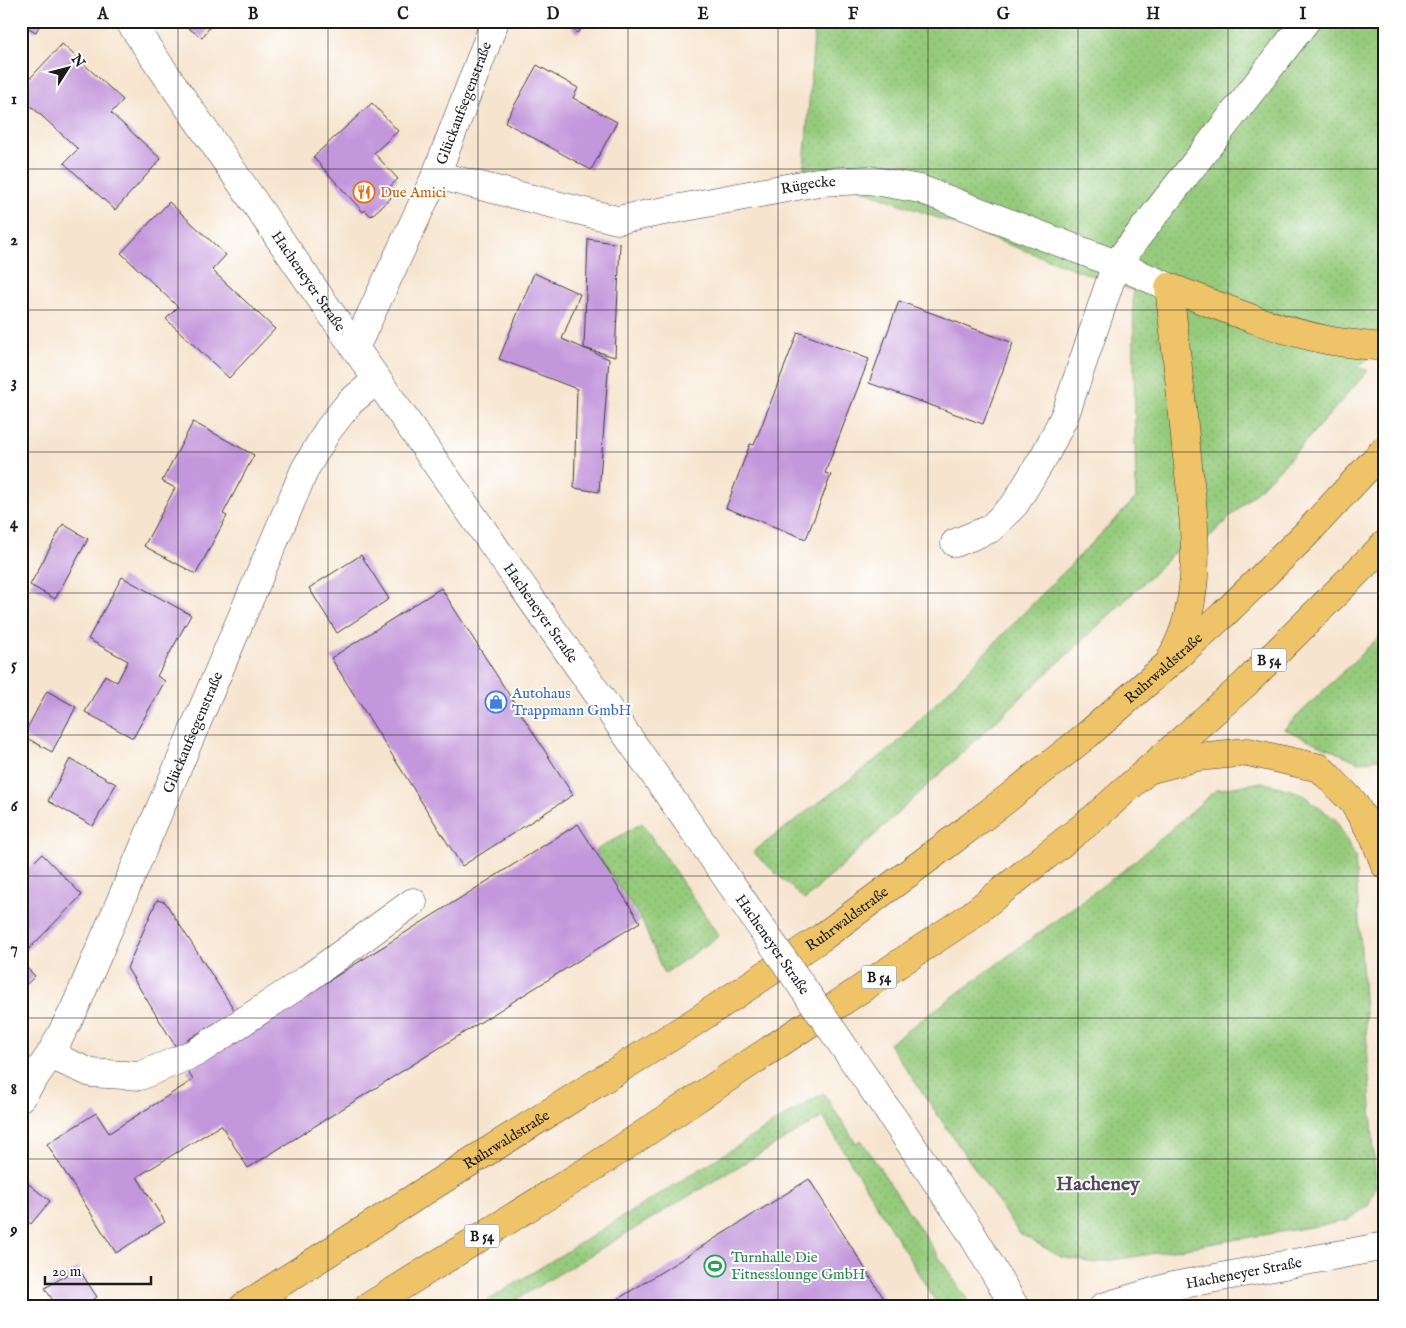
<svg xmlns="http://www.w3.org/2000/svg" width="1406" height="1328" viewBox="0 0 1406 1328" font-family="'IM FELL English',serif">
	<defs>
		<pattern id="grass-dots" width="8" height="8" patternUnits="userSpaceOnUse" patternTransform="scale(1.25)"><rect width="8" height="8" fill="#95cb7c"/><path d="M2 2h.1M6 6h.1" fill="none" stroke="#80ae6b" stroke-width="1.8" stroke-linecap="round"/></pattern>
	</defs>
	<rect width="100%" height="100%" fill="#fff"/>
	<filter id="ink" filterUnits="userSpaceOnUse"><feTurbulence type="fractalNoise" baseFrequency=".02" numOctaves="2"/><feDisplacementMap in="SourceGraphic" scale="10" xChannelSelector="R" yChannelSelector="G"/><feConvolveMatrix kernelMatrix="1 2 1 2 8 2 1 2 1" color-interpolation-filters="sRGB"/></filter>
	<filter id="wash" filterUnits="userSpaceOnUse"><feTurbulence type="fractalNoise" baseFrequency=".0096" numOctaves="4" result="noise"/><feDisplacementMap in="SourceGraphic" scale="20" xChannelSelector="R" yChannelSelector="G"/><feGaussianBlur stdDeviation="1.12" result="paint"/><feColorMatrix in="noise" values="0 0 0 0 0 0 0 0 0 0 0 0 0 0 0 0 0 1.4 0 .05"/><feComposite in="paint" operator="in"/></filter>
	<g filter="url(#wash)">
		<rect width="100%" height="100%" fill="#f6e4ce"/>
		<g fill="url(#grass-dots)" stroke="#58744c">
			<polygon points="817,21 1287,21 1297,29 1304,21 1385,21 1385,342 1359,367 1368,371 1286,463 1207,539 1206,521 1151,576 805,900 753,852 893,747 1136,498 1133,291 804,168 815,23"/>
			<polygon points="1385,631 1384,758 1359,762 1284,729"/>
			<polygon points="1262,782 1300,793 1336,820 1355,856 1376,1186 1368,1206 1346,1221 1095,1263 1061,1257 1019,1233 889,1044 1128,867 1216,790"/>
			<polygon points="642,823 719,936 664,974 642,921 595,851"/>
			<polygon points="823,1093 856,1143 861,1140 972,1307 939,1307 823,1117 717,1179 512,1302 515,1307 477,1307"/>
		</g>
		<g id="blocks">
			<g fill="#c397db">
				<polygon points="21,21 42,21 36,32 25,26 21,33"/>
				<polygon points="179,21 214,21 202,38"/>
				<polygon points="567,21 590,21 577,33"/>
				<polygon points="62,44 123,100 111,113 161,159 115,210 64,163 78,149 21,97 21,88"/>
				<polygon points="537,65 578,88 573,98 617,122 591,170 505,122"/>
				<polygon points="372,103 398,131 374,153 398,179 384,192 391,198 371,216 365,210 363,212 313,157"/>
				<polygon points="169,202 226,255 212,270 275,329 229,378 166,319 178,307 121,253"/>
				<polygon points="588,239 620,244 615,357 584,348"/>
				<polygon points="534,273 580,294 562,339 609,359 599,492 574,488 577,389 499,359"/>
				<polygon points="899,301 1013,343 983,424 869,383"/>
				<polygon points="798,332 869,359 825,473 831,475 806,539 726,508 750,444 754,445"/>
				<polygon points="193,422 254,455 223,514 227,516 196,574 144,546 175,488 162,481"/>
				<polygon points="63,524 88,539 55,599 30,585"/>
				<polygon points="361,555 389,599 337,633 309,588"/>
				<polygon points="122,577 191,615 157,676 165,681 133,738 85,712 105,675 117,682 128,661 88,639"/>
				<polygon points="441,588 573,795 462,866 331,658"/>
				<polygon points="47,691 76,707 52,752 23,736"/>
				<polygon points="70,759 116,784 93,826 48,801"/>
				<polygon points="578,824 640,922 248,1168 221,1125 137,1177 165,1222 116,1253 47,1144 96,1113 109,1133 193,1080 187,1070"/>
				<polygon points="42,854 82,895 21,957 21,875"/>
				<polygon points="157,900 165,902 235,1011 176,1047 127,968"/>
				<polygon points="21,962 35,976 21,990"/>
				<polygon points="21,1178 50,1201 31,1224 21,1216"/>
				<polygon points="809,1179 889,1307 605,1307 735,1226"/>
				<polygon points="78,1268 97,1297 81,1307 57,1307 45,1288"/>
			</g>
		</g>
	</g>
	<g filter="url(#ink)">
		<use href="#blocks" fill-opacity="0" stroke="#3d3a37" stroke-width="1"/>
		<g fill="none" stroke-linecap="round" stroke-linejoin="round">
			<g stroke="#3d3a37" stroke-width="29">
				<g id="minor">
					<path id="s1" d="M129,21l226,327 358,510"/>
					<path id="s2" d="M436,175l181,45 201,-38 51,-2 51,9 196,75 53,23"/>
					<path id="s3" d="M355,348l81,-173 59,-154"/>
					<polyline points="955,543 990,529 1015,504 1046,453 1065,415 1116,264 1306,21"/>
					<polyline points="50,1055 91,1073 140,1076 197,1052 300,984 413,902"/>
					<path id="s4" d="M21,1097l29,-42 24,-45 231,-541 23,-39 22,-28 27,-22"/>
					<polyline points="891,1115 970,1231 1015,1307"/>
					<path id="s5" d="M1103,1307l70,-21 212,-40"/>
				</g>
			</g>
			<g stroke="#3d3a37" stroke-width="29">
				<g id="highway">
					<path d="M1172,656c35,-60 21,-143 14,-209 -5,-53 -11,-107 -17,-160 52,20 104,42 158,53 19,4 39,5 58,7"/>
					<polyline points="1152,769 1197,757 1248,752 1320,768 1353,802 1374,837 1385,865"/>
					<path id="s6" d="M243,1307l221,-141 226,-141 131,-87 124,-92 62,-47 80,-64 79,-69 57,-51 82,-80 80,-86"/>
					<polyline points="368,1307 597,1165 969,917 1095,817 1245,684 1385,544"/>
				</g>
			</g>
			<use href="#minor" stroke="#fff" stroke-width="28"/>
			<use href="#highway" stroke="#efc469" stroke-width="28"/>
			<g stroke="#3d3a37" stroke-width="29" stroke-linecap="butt">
				<g id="minor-bridge">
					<path id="s7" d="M713,858l178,257"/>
				</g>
			</g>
			<use href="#minor-bridge" stroke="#fff" stroke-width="28"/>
		</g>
	</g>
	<path fill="none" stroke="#1c1c1c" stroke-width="1" stroke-opacity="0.55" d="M178,21v1286M328,21v1286M478,21v1286M628,21v1286M778,21v1286M928,21v1286M1078,21v1286M1228,21v1286M21,169h1364M21,310h1364M21,452h1364M21,593h1364M21,735h1364M21,876h1364M21,1018h1364M21,1159h1364"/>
	<defs>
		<g id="restaurant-ring" transform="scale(1.125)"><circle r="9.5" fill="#fff" stroke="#e8710a" stroke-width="1.5"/><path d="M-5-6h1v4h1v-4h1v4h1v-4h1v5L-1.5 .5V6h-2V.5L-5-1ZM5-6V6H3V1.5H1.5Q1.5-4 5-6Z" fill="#e8710a"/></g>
		<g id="shop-ring" transform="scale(1.125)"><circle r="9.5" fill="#fff" stroke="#3f7fe0" stroke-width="1.5"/><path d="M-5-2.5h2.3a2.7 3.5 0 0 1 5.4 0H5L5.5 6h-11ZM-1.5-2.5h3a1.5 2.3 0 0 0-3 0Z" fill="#3f7fe0"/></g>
		<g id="stadium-ring" transform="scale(1.125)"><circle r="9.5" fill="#fff" stroke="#2e9e5b" stroke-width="1.5"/><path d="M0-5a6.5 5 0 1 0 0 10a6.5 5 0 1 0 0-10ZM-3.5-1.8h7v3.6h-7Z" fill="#2e9e5b"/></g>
	</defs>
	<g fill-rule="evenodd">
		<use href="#restaurant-ring" x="364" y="192"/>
		<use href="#shop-ring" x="496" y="702"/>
		<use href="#stadium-ring" x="715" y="1266"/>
	</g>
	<g text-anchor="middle" stroke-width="4" stroke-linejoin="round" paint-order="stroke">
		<g fill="#fff" stroke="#606060" stroke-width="1">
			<rect x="1251.5" y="648.5" width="35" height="23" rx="4"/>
			<rect x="861.5" y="965.5" width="35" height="23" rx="4"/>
			<rect x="464.5" y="1224.5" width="35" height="23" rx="4"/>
		</g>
		<g font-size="14" font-weight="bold" fill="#1c1c1c">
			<text x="1269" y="665">B 54</text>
			<text x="879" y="982">B 54</text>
			<text x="482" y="1241">B 54</text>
		</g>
		<g font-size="15" fill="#1c1c1c" stroke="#fff">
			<text dy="5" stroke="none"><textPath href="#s3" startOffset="268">Glückaufsegenstraße</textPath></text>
			<text dy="5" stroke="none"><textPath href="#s2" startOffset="381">Rügecke</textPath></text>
			<text dy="5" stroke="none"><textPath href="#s1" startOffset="316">Hacheneyer Straße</textPath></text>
			<text dy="5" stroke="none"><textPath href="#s1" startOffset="721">Hacheneyer Straße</textPath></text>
			<text dy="5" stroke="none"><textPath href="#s6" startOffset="1122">Ruhrwaldstraße</textPath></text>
			<text dy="5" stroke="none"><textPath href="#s4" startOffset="404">Glückaufsegenstraße</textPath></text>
			<text dy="5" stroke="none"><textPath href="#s6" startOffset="718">Ruhrwaldstraße</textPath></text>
			<text dy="5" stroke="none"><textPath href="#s7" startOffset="105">Hacheneyer Straße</textPath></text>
			<text dy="5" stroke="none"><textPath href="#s6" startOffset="312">Ruhrwaldstraße</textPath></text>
			<text dy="5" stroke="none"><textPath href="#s5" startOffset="145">Hacheneyer Straße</textPath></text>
		</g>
		<g font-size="15" fill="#c56008" stroke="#fff" text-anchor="start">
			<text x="380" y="197">Due Amici</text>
		</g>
		<g font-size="15" fill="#366cbe" stroke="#fff" text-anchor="start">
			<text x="512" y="698">Autohaus<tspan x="512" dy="17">Trappmann GmbH</tspan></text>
		</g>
		<g font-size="15" fill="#27864d" stroke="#fff" text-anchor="start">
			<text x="731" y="1262">Turnhalle Die<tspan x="731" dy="17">Fitnesslounge GmbH</tspan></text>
		</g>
		<g font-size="20" font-weight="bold" fill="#56475f" stroke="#fff">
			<text x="1098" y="1190">Hacheney</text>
		</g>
	</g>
	<rect width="1406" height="1328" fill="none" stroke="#fff" stroke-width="55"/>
	<g transform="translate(68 68) rotate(54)" stroke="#ffffff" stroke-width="4" paint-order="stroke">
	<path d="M0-4L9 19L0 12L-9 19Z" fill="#1c1c1c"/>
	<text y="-8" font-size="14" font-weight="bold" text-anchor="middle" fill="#1c1c1c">N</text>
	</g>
	<path d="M45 1276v8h106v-8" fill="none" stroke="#1c1c1c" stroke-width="2.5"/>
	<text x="52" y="1276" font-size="15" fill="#1c1c1c" stroke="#ffffff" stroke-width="4" paint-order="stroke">20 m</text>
	<rect x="28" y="28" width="1350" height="1272" fill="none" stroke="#1c1c1c" stroke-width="2"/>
	<g font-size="16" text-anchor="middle" font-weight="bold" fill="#1c1c1c">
		<text x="103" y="19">A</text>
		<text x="253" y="19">B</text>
		<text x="403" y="19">C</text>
		<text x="553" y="19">D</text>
		<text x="703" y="19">E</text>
		<text x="853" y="19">F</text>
		<text x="1003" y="19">G</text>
		<text x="1153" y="19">H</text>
		<text x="1303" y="19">I</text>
		<text x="14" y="104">1</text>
		<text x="14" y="245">2</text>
		<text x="14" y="387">3</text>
		<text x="14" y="528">4</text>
		<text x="14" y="670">5</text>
		<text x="14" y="811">6</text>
		<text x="14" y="953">7</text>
		<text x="14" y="1094">8</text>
		<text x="14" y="1235">9</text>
	</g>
</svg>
